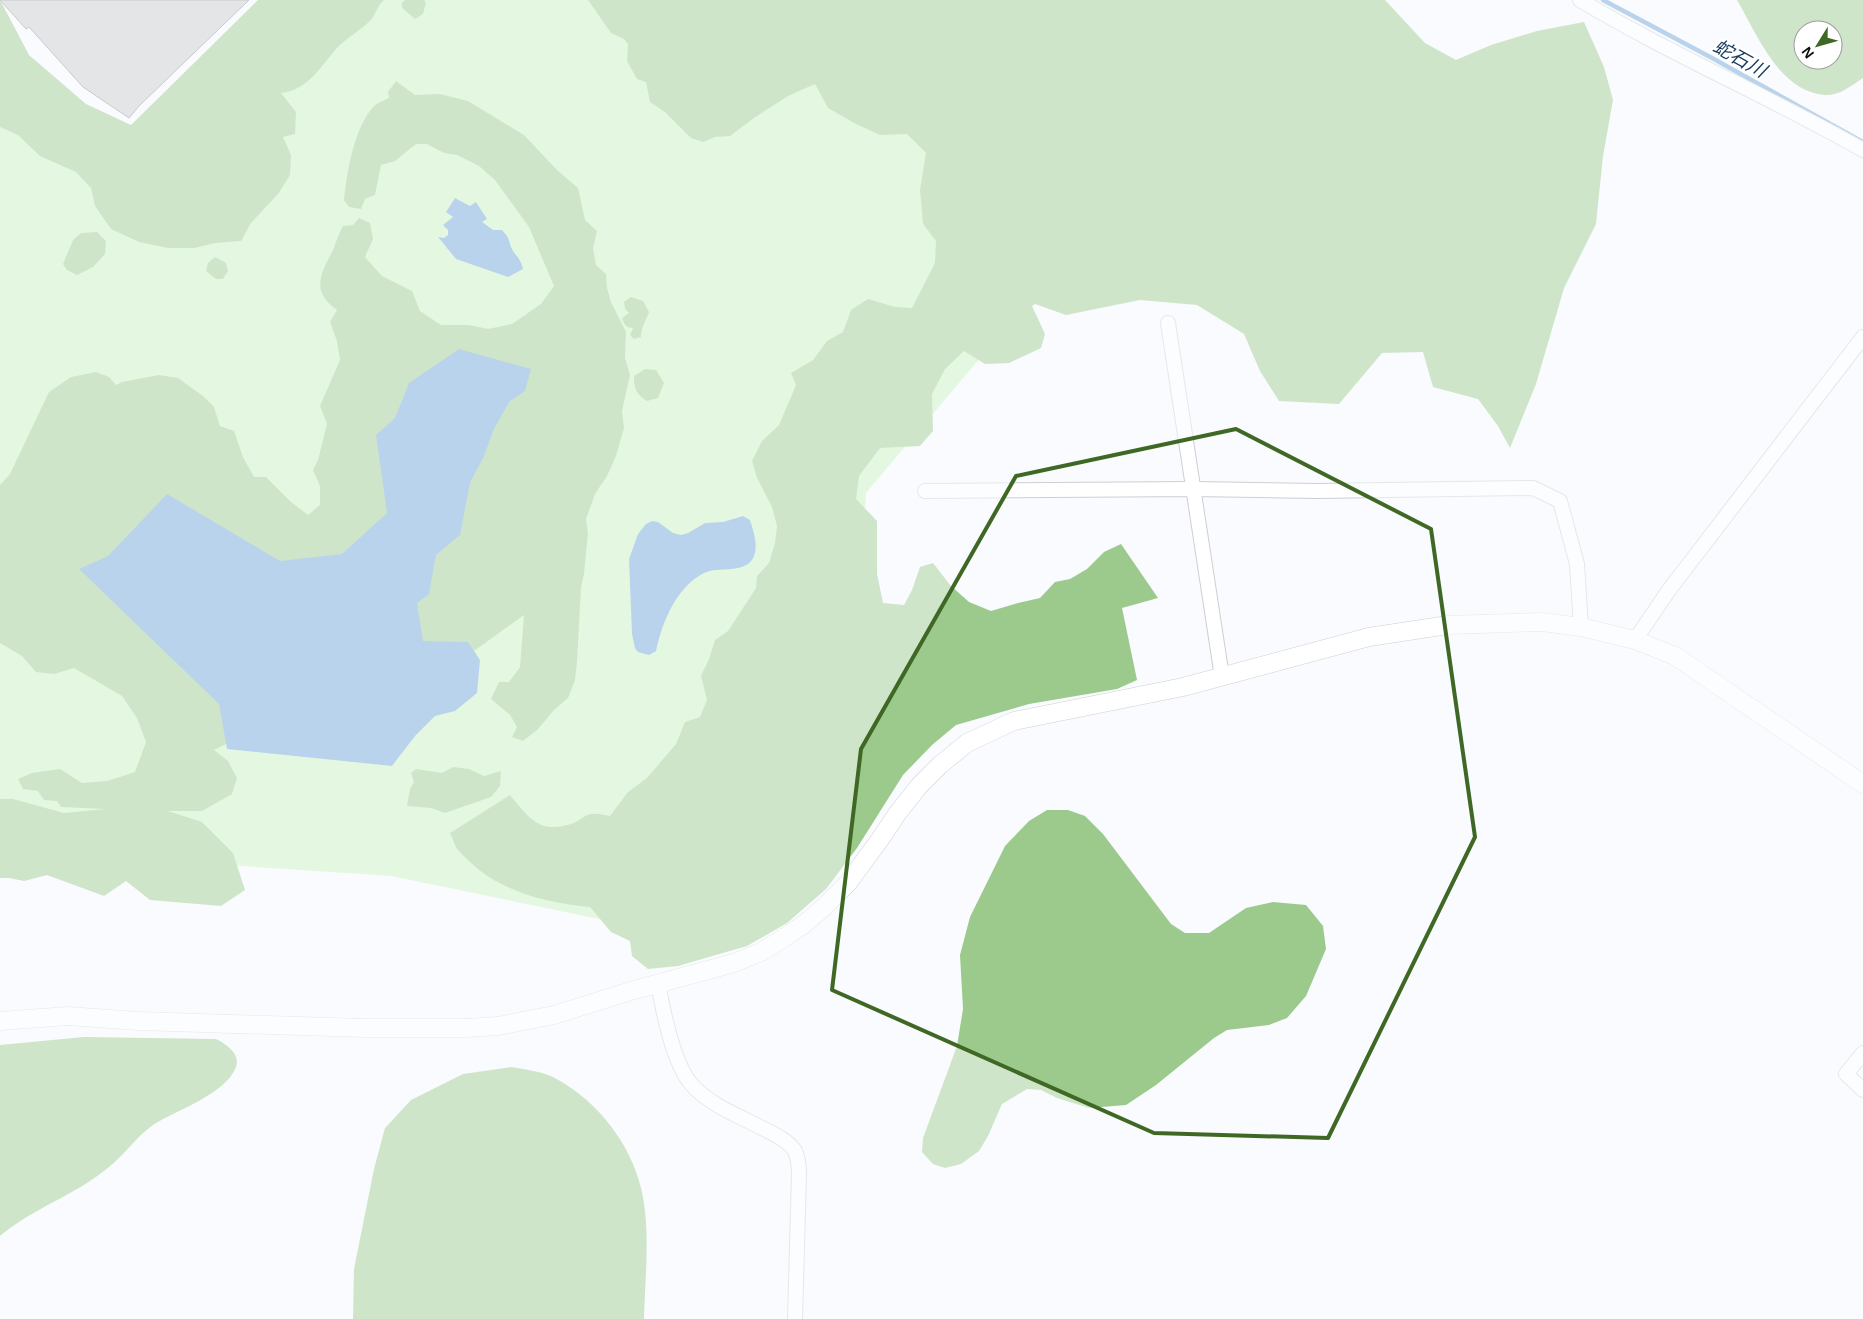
<svg xmlns="http://www.w3.org/2000/svg" width="1863" height="1319" viewBox="0 0 1863 1319" font-family="Arial,'Noto Sans JP',sans-serif">
	<rect width="100%" height="100%" fill="#f9fbfe"/>
	<polygon fill="#cbf4be" points="294,0 960,0 1009,324 866,493 856,729 657,931 391,876 0,850 0,88 157,181"/>
	<g fill="#9cc98c" fill-rule="evenodd">
		<path d="M0,0l29,55 57,49 45,21 127,-125h126c-7,6 -8,14 -13,20 -9,9 -21,16 -31,25 -17,17 -31,46 -59,48l15,19 -1,22 -12,3 8,18 -1,20 -12,19 -27,29 -10,18 -26,2 -20,5h-27l-29,-6 -28,-13 -16,-23 -4,-18 -15,-16 -36,-16 -22,-21 -18,-8z"/>
		<polygon points="405,0 424,0 426,3 423,14 415,19 402,8 402,3"/>
		<path d="M588,0h797l40,43 31,17 35,-15 46,-14 47,-9 20,45 9,33 -10,56 -7,68 -32,64 -28,96 -26,64 -12,-22 -20,-27 -45,-12 -10,-35 -41,1 -43,51 -60,-3 -19,-30 -16,-37 -47,-29 -57,-5 -74,15 -31,-11 -3,2 13,28 -4,14 -32,15 -24,1 -21,-13 -19,18 -13,25 1,37 -13,15 -40,2 -21,28 -3,23 21,22v53l6,29 21,2 8,-15 8,-23 13,-4 18,23 18,16 22,9 27,-8 22,-5 15,-16 15,-3 17,-10 17,-17 17,-8 37,54 -36,10 15,72 -20,9 -88,15 -73,21 -24,20 -29,30 -46,73 -31,41 -39,34 -40,23 -69,20 -30,3 -16,-13 -2,-15 -19,-9 -21,-25c-43,-4 -89,-15 -121,-46 -4,-4 -10,-9 -13,-14 -2,-4 -4,-10 -6,-14l60,-38c20,24 30,40 64,28 6,-3 11,-8 17,-9 6,-1 14,1 19,2l18,-24 19,-14 29,-34 9,-22 15,-5 7,-17 -6,-24 8,-17 6,-19 13,-9 28,-43 1,-12 12,-13 6,-20 2,-17 -5,-19 -15,-29 -5,-17 10,-20 17,-16 17,-40 -5,-12 22,-13 14,-19 16,-9 8,-22 17,-11 27,8 17,1 23,-45 1,-22 -13,-17 -3,-34 6,-37 -19,-19 -27,1 -24,-11 -28,-16 -13,-24 -27,12 -34,22 -24,18 -15,1 -12,5 -12,-4 -25,-25 -16,-11 -4,-20 -9,-3 -10,-18 1,-17 -4,-5 -13,-6z"/>
		<path d="M1737,0h126v78c-11,7 -23,18 -38,17 -46,-3 -68,-61 -88,-95zM1803,30h30v30h-30z"/>
		<path d="M396,81l19,14 25,-1 28,7 56,34 33,35 21,18 7,32 12,11 -4,17 3,17 10,9 1,14 4,14 15,30 -1,26 5,17 -8,36 2,17 -8,28 -9,20 -12,18 -9,25 2,14 -4,41 -3,13 -4,75 -2,18 -7,18 -14,12 -16,19 -15,12 -11,-4 5,-10 -7,-12 -19,-16 8,-17h10l11,-15 4,-52 -50,36 -49,-3 -10,-15 -6,-139 -179,205 4,41 -20,10 14,11 9,17 -5,16 -30,17h-34l34,11 31,31 12,37 -24,16 -71,-6 -24,-19 -22,15 -57,-21 -23,6 -15,-3h-9v-79h13l51,14 41,-4 -44,-2 -4,-6 -13,-1 -6,-9 -15,-2 -5,-10 14,-6 28,-4 22,14 25,-2 28,-9 11,-30 -9,-24 -15,-22 -48,-28 -20,6 -18,-2 -14,-16 -22,-13v-158l10,-11 39,-82 22,-15 25,-5 13,5 7,8 6,-3 37,-7 19,3 25,18 11,11 6,19 14,5 9,26 11,20h12l25,25 17,13 12,-10v-19l-7,-16 5,-10 9,-36 -7,-18 20,-46 -3,-19 -7,-19 7,-12c-26,-18 -17,-35 -5,-58 4,-9 6,-17 11,-26l10,-1 6,-7 11,5 3,16 -8,18 17,19 30,15 8,20 21,14h28l19,4 24,-5 29,-20 13,-18 -25,-59 -34,-47 -16,-14 -22,-11 -13,-2 -17,-9h-11l-21,17 -14,4 -6,30 -10,4 -4,10 -12,-2 -5,-7c3,-28 10,-74 31,-95 4,-3 10,-5 14,-7l-1,-6z"/>
		<polygon points="97,232 106,241 105,254 93,267 77,275 67,270 63,264 73,240 81,233"/>
		<polygon points="215,257 226,263 228,271 223,279 216,279 206,271 208,263"/>
		<path d="M631,297l12,4 6,11c-3,8 -8,16 -8,25l-7,2 -4,-4 3,-7c-7,0 -9,-4 -11,-10l7,-5 -4,-4 -1,-7z"/>
		<path d="M645,369l11,1 8,13 -6,15 -11,3c-11,-7 -13,-12 -13,-25z"/>
		<polygon points="453,767 469,769 484,776 501,771 500,786 491,797 445,813 431,808 407,806 410,789 414,782 411,773 416,769 442,773"/>
		<polygon points="1047,810 1068,810 1085,816 1103,834 1171,924 1185,933 1209,933 1246,908 1273,902 1306,905 1323,926 1326,949 1306,996 1287,1018 1269,1025 1227,1030 1214,1038 1156,1085 1126,1105 1089,1108 1057,1098 1041,1090 1027,1089 1002,1104 988,1136 979,1151 961,1164 945,1168 933,1164 922,1152 923,1138 957,1046 963,1009 960,955 970,917 1005,846 1029,821"/>
		<path d="M84,1037l132,2c10,5 25,15 20,28 -11,28 -60,43 -83,58 -17,12 -28,29 -44,42 -33,28 -76,41 -109,69v-191z"/>
		<path d="M511,1067c12,2 26,4 37,8 6,2 12,6 17,9 39,24 70,68 78,113 7,39 2,82 1,122h-291l1,-50 20,-100 11,-41 26,-28 52,-26z"/>
	</g>
	<g fill="#6ea2d8">
		<path d="M455,198l15,8 6,-4 11,17 -5,3 11,8h9c9,9 6,12 11,21 5,7 8,9 10,18l-15,8 -52,-18 -18,-22 6,1 4,-3v-5l-5,-5 10,-8 -7,-5z"/>
		<polygon points="459,349 531,369 525,391 509,402 494,429 484,456 470,483 460,535 436,555 429,594 417,603 423,641 468,642 480,660 477,693 455,711 435,716 415,736 392,766 227,749 219,704 79,569 108,556 167,494 280,561 342,554 387,513 376,435 395,418 409,383"/>
		<path d="M743,516l7,4c6,18 13,43 -12,48 -12,3 -23,0 -34,5 -28,14 -42,50 -48,78l-7,4 -11,-3 -3,-4 -3,-14 -3,-75 9,-25 8,-10 6,-3 6,1 15,11 8,2 7,-2 17,-10 18,-1z"/>
	</g>
	<g fill="none" stroke-linecap="round" stroke-linejoin="round">
		<polyline stroke="#6ea2d8" stroke-width="4.5" points="1603,0 1712,58 1863,142"/>
	</g>
	<polygon fill="#c7c9cc" stroke="#8b8d8f" points="0,0 249,0 139,106 129,118 83,87 29,27 26,29"/>
	<g fill="none" stroke-linecap="round" stroke-linejoin="round">
		<g stroke="#cdcfd2" stroke-width="16">
			<g id="minor">
				<path d="M1580,0c92,55 190,97 283,150"/>
				<polyline points="1168,323 1222,677"/>
				<polyline points="925,491 1194,489 1317,491 1533,488 1560,501 1577,564 1581,627"/>
				<polyline points="1635,640 1669,590 1863,337"/>
				<path d="M658,983c5,28 15,81 34,102 18,20 45,30 68,42 12,6 28,13 35,24 3,7 4,16 4,23l-4,145"/>
				<polyline points="1863,1053 1846,1074 1863,1090"/>
			</g>
		</g>
		<g stroke="#cdcfd2" stroke-width="19">
			<polyline id="tertiary" points="0,1021 68,1016 138,1021 363,1028 466,1028 498,1026 554,1015 634,990 734,963 761,952 785,937 803,925 823,908 848,883 881,838 897,814 919,786 940,765 967,743 1014,721 1183,687 1369,637 1448,625 1542,622 1581,627 1635,640 1675,656 1863,784"/>
		</g>
		<use href="#minor" stroke="#fff" stroke-width="14"/>
		<use href="#tertiary" stroke="#fff" stroke-width="18"/>
	</g>
	<path d="M0 0H1863V1319H0ZM1236,429l195,100 44,308 -147,301 -174,-5 -322,-143 29,-241 155,-273z" fill="#f9fbfe" fill-opacity=".55" fill-rule="evenodd"/>
	<path fill="none" stroke="#3f6824" stroke-width="4" stroke-linejoin="round" d="M1236,429l195,100 44,308 -147,301 -174,-5 -322,-143 29,-241 155,-273z"/>
	<g text-anchor="middle" stroke-width="5" stroke-linejoin="round" paint-order="stroke">
		<g font-size="19" font-style="italic" fill="#153a5e" stroke="#fff">
			<text transform="translate(1740 58) rotate(29)" y="7">蛇石川</text>
		</g>
	</g>
	<g transform="translate(1818 45) rotate(233)"><circle r="24" fill="#ffffff" stroke="#9d9e9e"/>
	<path d="M0-4L9 19L0 12L-9 19Z" fill="#3f6824"/>
	<text y="-8" font-size="14" font-weight="bold" text-anchor="middle" fill="#0b0c0d">N</text>
	</g>
</svg>
